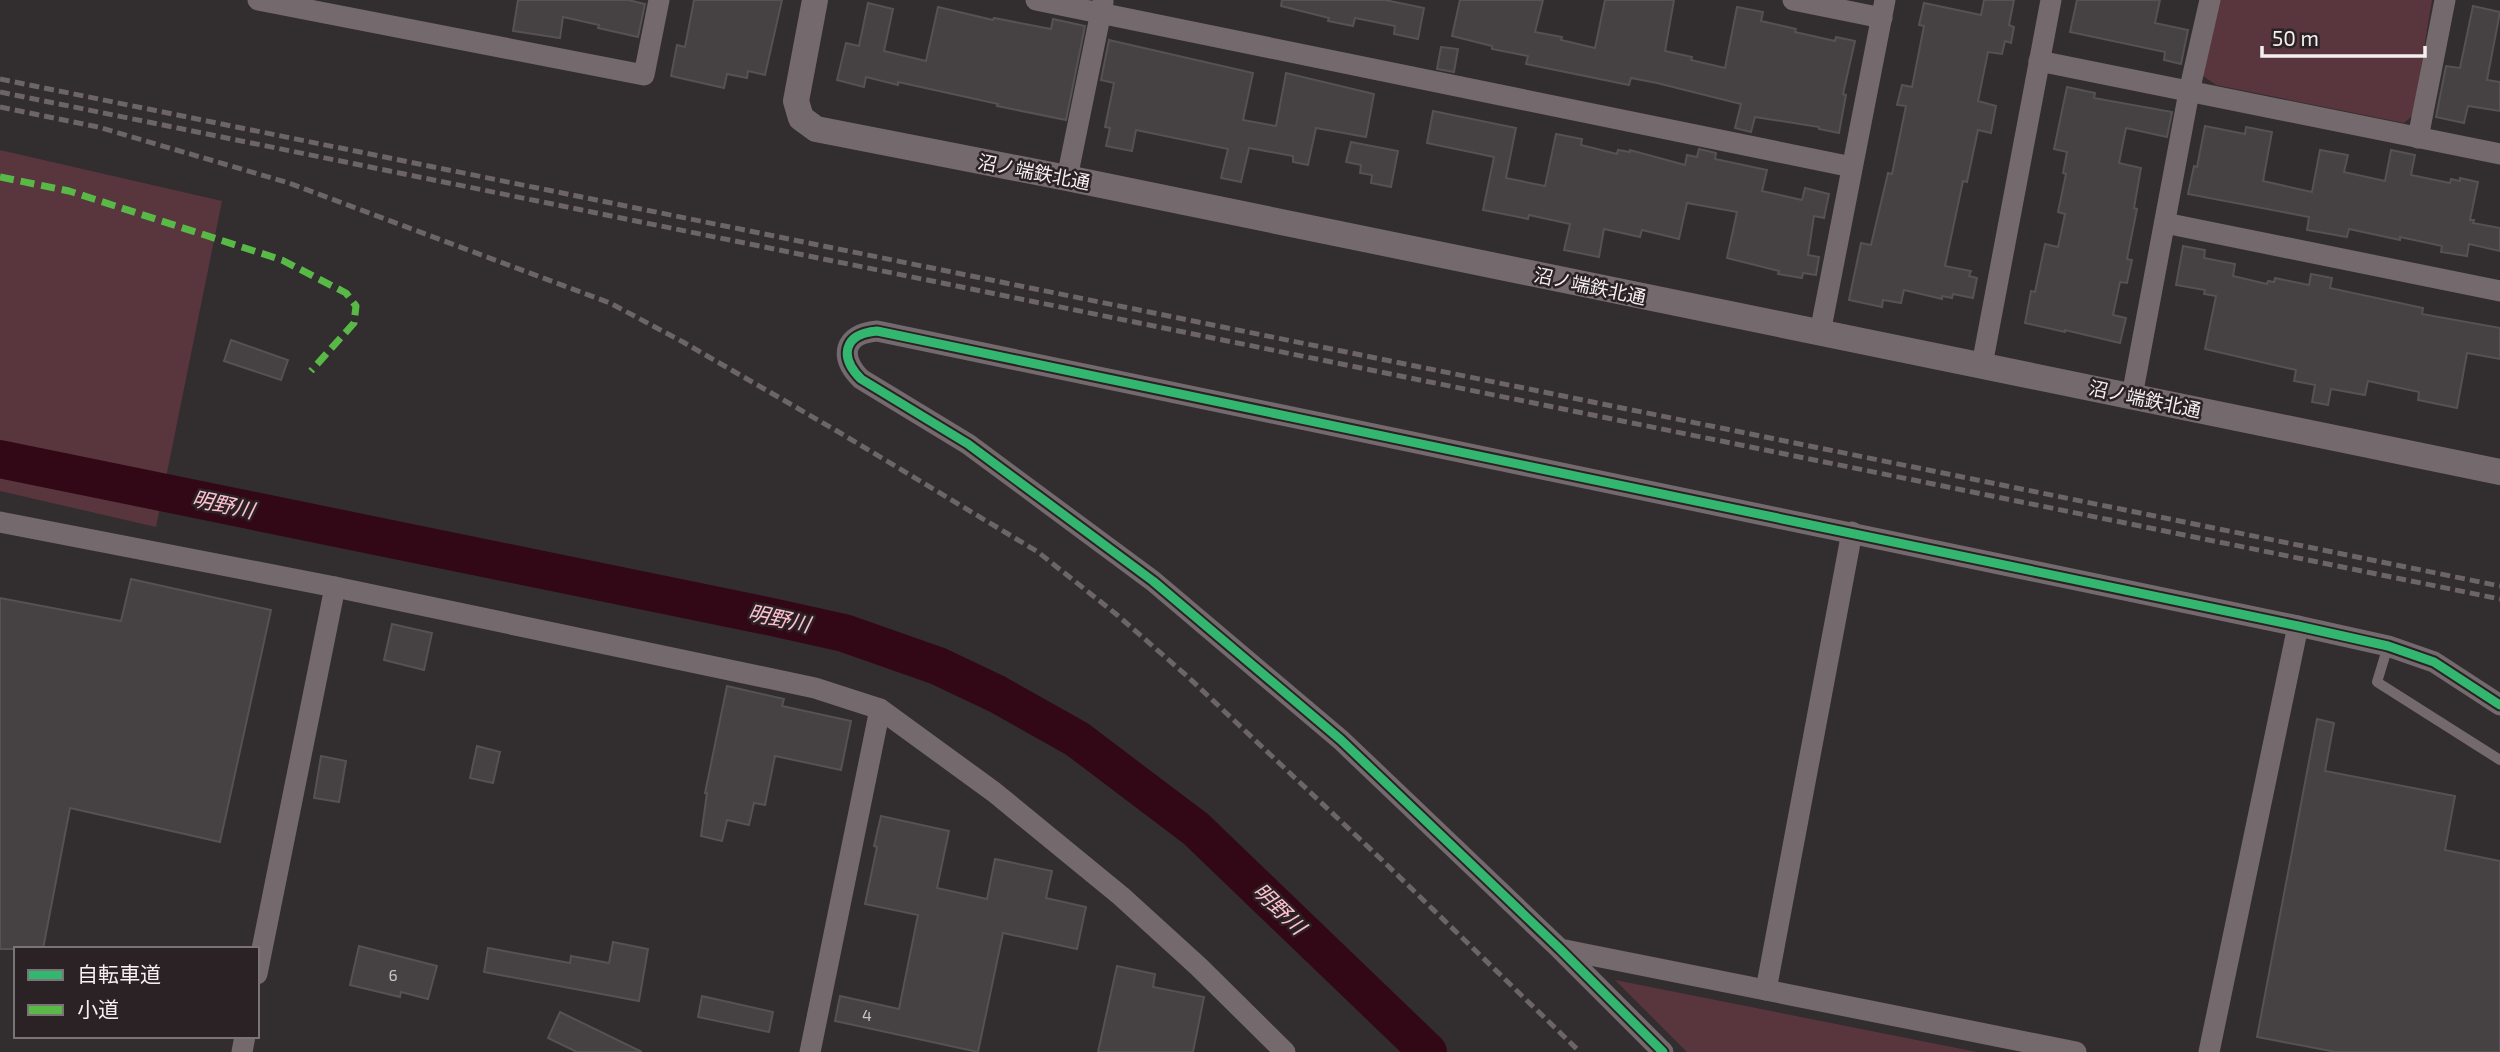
<svg xmlns="http://www.w3.org/2000/svg" width="2500" height="1052" viewBox="0 0 2500 1052" font-family="'Exo 2','Noto Sans JP',sans-serif">
	<rect width="100%" height="100%" fill="#322d2e"/>
	<g fill="#59353e">
		<polygon points="2219,0 2432,0 2413,115 2404,123 2216,85 2203,76"/>
		<polygon points="0,150 222,201 156,527 0,491"/>
		<polygon points="1615,980 1977,1052 1687,1052"/>
	</g>
	<g fill="none" stroke-linecap="round" stroke-linejoin="round">
		<polyline stroke="#320817" stroke-width="38" points="0,459 772,617 844,633 938,666 997,694 1077,739 1196,829 1428,1052"/>
	</g>
	<g fill="#464243" stroke="#565152" stroke-width="2">
		<polygon points="518,0 628,0 645,4 638,37 598,28 599,25 563,17 560,38 513,31"/>
		<polygon points="694,0 782,0 765,75 748,71 747,78 727,74 724,88 671,76 677,45 685,47"/>
		<polygon points="1282,0 1385,0 1424,8 1418,39 1394,34 1395,26 1355,18 1353,26 1328,21 1329,18 1281,6"/>
		<polygon points="1460,0 1543,0 1535,32 1562,37 1561,40 1595,48 1605,0 1674,0 1665,51 1692,57 1691,60 1725,68 1737,7 1763,12 1761,21 1796,29 1795,32 1835,41 1836,37 1855,41 1843,94 1846,95 1839,133 1819,129 1819,127 1755,117 1751,132 1735,128 1741,104 1657,83 1631,78 1629,85 1526,64 1528,56 1492,49 1492,46 1452,36"/>
		<polygon points="1984,0 2014,0 2009,25 2014,27 2011,43 2005,41 2002,54 1988,52 1978,101 1996,106 1991,133 1978,130 1967,182 1963,181 1945,266 1971,271 1969,276 1977,278 1973,298 1953,294 1952,298 1942,296 1942,299 1904,290 1901,303 1883,300 1882,307 1849,300 1861,243 1871,245 1888,173 1892,174 1906,106 1897,105 1902,85 1912,87 1924,26 1919,25 1924,3 1981,15"/>
		<polygon points="2077,0 2160,0 2155,23 2188,30 2181,64 2164,60 2165,52 2070,32"/>
		<polygon points="868,3 893,9 884,51 926,61 938,7 993,20 994,18 1051,29 1053,19 1085,26 1066,120 997,106 998,104 898,82 898,85 866,77 864,87 837,80 846,43 859,46"/>
		<polygon points="2473,6 2500,12 2487,80 2500,82 2500,111 2468,106 2464,123 2436,117 2446,66 2460,68"/>
		<polygon points="1109,40 1253,73 1243,120 1276,126 1286,73 1374,94 1366,137 1316,128 1308,165 1293,162 1293,156 1249,148 1241,182 1221,178 1228,149 1136,130 1132,151 1106,146 1110,128 1105,127 1114,83 1101,80"/>
		<polygon points="1441,47 1458,49 1454,72 1437,69"/>
		<polygon points="2067,87 2095,93 2094,98 2172,112 2167,137 2126,128 2119,163 2141,168 2134,208 2137,209 2127,259 2132,260 2127,283 2120,282 2113,315 2126,318 2120,343 2065,330 2065,332 2025,323 2031,291 2035,292 2045,244 2058,247 2065,214 2058,212 2066,174 2063,173 2067,152 2054,149"/>
		<polygon points="1433,111 1516,128 1506,178 1545,186 1556,134 1582,139 1581,145 1617,154 1618,150 1630,152 1630,150 1685,165 1687,155 1697,157 1699,149 1716,153 1715,159 1767,170 1762,191 1802,200 1805,188 1829,194 1824,218 1814,216 1808,255 1819,257 1816,275 1803,273 1802,278 1778,274 1779,271 1727,258 1737,212 1687,203 1679,239 1642,230 1640,237 1604,229 1599,257 1564,250 1570,224 1529,215 1528,219 1483,210 1494,157 1427,143"/>
		<polygon points="2205,126 2245,134 2246,127 2272,132 2263,181 2312,192 2320,150 2348,155 2344,172 2385,181 2391,150 2415,155 2411,175 2450,183 2451,179 2460,181 2460,178 2478,182 2470,220 2474,220 2473,223 2500,228 2500,251 2469,244 2467,256 2441,252 2442,246 2400,237 2400,240 2349,229 2347,237 2307,230 2309,217 2188,194 2194,166 2197,167"/>
		<polygon points="1351,142 1398,151 1391,187 1371,183 1372,175 1360,173 1361,165 1346,162"/>
		<polygon points="2183,246 2205,250 2204,258 2235,264 2233,276 2267,284 2268,281 2274,282 2275,278 2309,285 2311,274 2332,278 2330,288 2423,308 2422,314 2500,328 2500,359 2467,353 2457,408 2418,400 2419,392 2368,381 2365,395 2331,389 2328,405 2312,402 2315,385 2294,381 2296,370 2205,349 2216,296 2204,294 2205,290 2176,285"/>
		<polygon points="231,340 288,360 281,380 224,361"/>
		<polygon points="131,579 271,610 220,842 70,808 43,949 0,949 0,598 121,621"/>
		<polygon points="392,624 432,633 424,670 384,660"/>
		<polygon points="727,686 784,699 782,706 851,721 841,770 775,756 765,805 754,803 749,825 727,820 722,841 701,836 707,793 705,793"/>
		<polygon points="2317,719 2334,723 2325,771 2455,796 2445,850 2500,861 2500,1052 2336,1052 2257,1037"/>
		<polygon points="477,746 500,752 493,783 470,778"/>
		<polygon points="321,756 346,761 339,802 314,798"/>
		<polygon points="881,816 949,831 937,888 987,899 995,859 1052,871 1046,898 1086,907 1077,949 1003,933 978,1052 835,1021 840,996 899,1009 918,915 865,904 877,847 874,846"/>
		<polygon points="613,942 648,949 639,1001 484,972 488,948 570,963 571,956 609,963"/>
		<polygon points="359,946 437,966 428,999 401,992 400,997 350,985"/>
		<polygon points="1117,966 1155,974 1153,987 1204,997 1193,1052 1098,1052"/>
		<polygon points="702,996 773,1012 769,1032 698,1017"/>
		<polygon points="560,1012 642,1052 577,1052 548,1038"/>
	</g>
	<g fill="none" stroke-linecap="round" stroke-linejoin="round">
		<polyline stroke="#74696c" stroke-width="10" points="2388,646 2377,682 2500,760"/>
		<g stroke="#74696c" stroke-width="21">
			<polyline points="258,0 644,75 659,0"/>
			<polyline points="1036,0 1852,167"/>
			<polyline points="1793,0 1882,18"/>
			<polyline points="2039,61 2500,154"/>
			<polyline points="2418,138 2445,0"/>
			<polyline points="1067,178 1103,2"/>
			<polyline points="2165,223 2500,291"/>
			<polyline points="1820,333 1885,0"/>
			<polyline points="1982,365 2051,0"/>
			<polyline points="2132,396 2189,92 2210,0"/>
			<polyline points="0,522 335,587 815,688 880,709 994,792 1121,896 1199,967 1285,1052"/>
			<polyline points="1560,949 2076,1052"/>
			<polyline points="257,974 335,587"/>
			<polyline points="1766,990 1852,532"/>
			<polyline points="242,1052 245,1036"/>
			<polyline points="810,1052 880,709"/>
			<path d="M1663,1052l-103,-103 -219,-209 -188,-159 -185,-137 -107,-65c-22,-22 -18,-45 16,-48l1421,295 90,20 46,16 66,43"/>
			<polyline points="2209,1052 2298,626"/>
		</g>
		<polyline stroke="#74696c" stroke-width="26" points="815,0 796,101 801,118 816,129 1067,178 2500,472"/>
		<g stroke="#6c6466" stroke-width="5" stroke-dasharray="10 5" stroke-linecap="butt">
			<polyline points="0,79 2500,586"/>
			<polyline points="0,92 2500,599"/>
			<polyline points="0,107 98,127 289,183 610,303 683,342 837,431 1038,552 1116,614 1187,676 1383,861 1580,1052"/>
		</g>
		<polyline stroke="#58b947" stroke-width="7" stroke-dasharray="14 7" stroke-linecap="butt" points="0,177 69,191 282,260 346,293 356,306 354,323 311,371"/>
		<g stroke="#2a2224" stroke-width="13">
			<path id="cycleway" d="M1663,1052l-103,-103 -219,-209 -188,-159 -185,-137 -107,-65c-22,-22 -18,-45 16,-48l1421,295 90,20 46,16 66,43"/>
		</g>
		<use href="#cycleway" stroke="#33b770" stroke-width="9"/>
	</g>
	<g text-anchor="middle" stroke-width="5" stroke-linejoin="round" paint-order="stroke">
		<g font-size="16" fill="#c9c4c5">
			<text x="393" y="981">6</text>
			<text x="867" y="1021">4</text>
		</g>
		<g font-size="19" fill="#f5eff0" stroke="#2a2224">
			<text transform="translate(1034 172) rotate(11)" y="7">沼ノ端鉄北通</text>
			<text transform="translate(1590 286) rotate(12)" y="7">沼ノ端鉄北通</text>
			<text transform="translate(2145 399) rotate(12)" y="7">沼ノ端鉄北通</text>
		</g>
		<g font-size="21" font-style="italic" fill="#ffc0cf" stroke="#2a2224">
			<text transform="translate(223 505) rotate(12)" y="7">明野川</text>
			<text transform="translate(779 619) rotate(12)" y="7">明野川</text>
			<text transform="translate(1279 909) rotate(44)" y="7">明野川</text>
		</g>
	</g>
	<rect x="14" y="947" width="245" height="91" fill="#2a2224" stroke="#7b7476" stroke-width="2"/>
	<rect x="28" y="970" width="35" height="10" fill="#33b770" stroke="#7b7476" stroke-width="2"/>
	<text x="77" y="982" font-size="21" fill="#f5eff0">自転車道</text>
	<rect x="28" y="1005" width="35" height="10" fill="#58b947" stroke="#7b7476" stroke-width="2"/>
	<text x="77" y="1017" font-size="21" fill="#f5eff0">小道</text>
	<path d="M2262 46v10h163v-10" fill="none" stroke="#f5eff0" stroke-width="3.5"/>
	<text x="2272" y="46" font-size="21" fill="#f5eff0" stroke="#2a2224" stroke-width="5" paint-order="stroke">50 m</text>
</svg>
